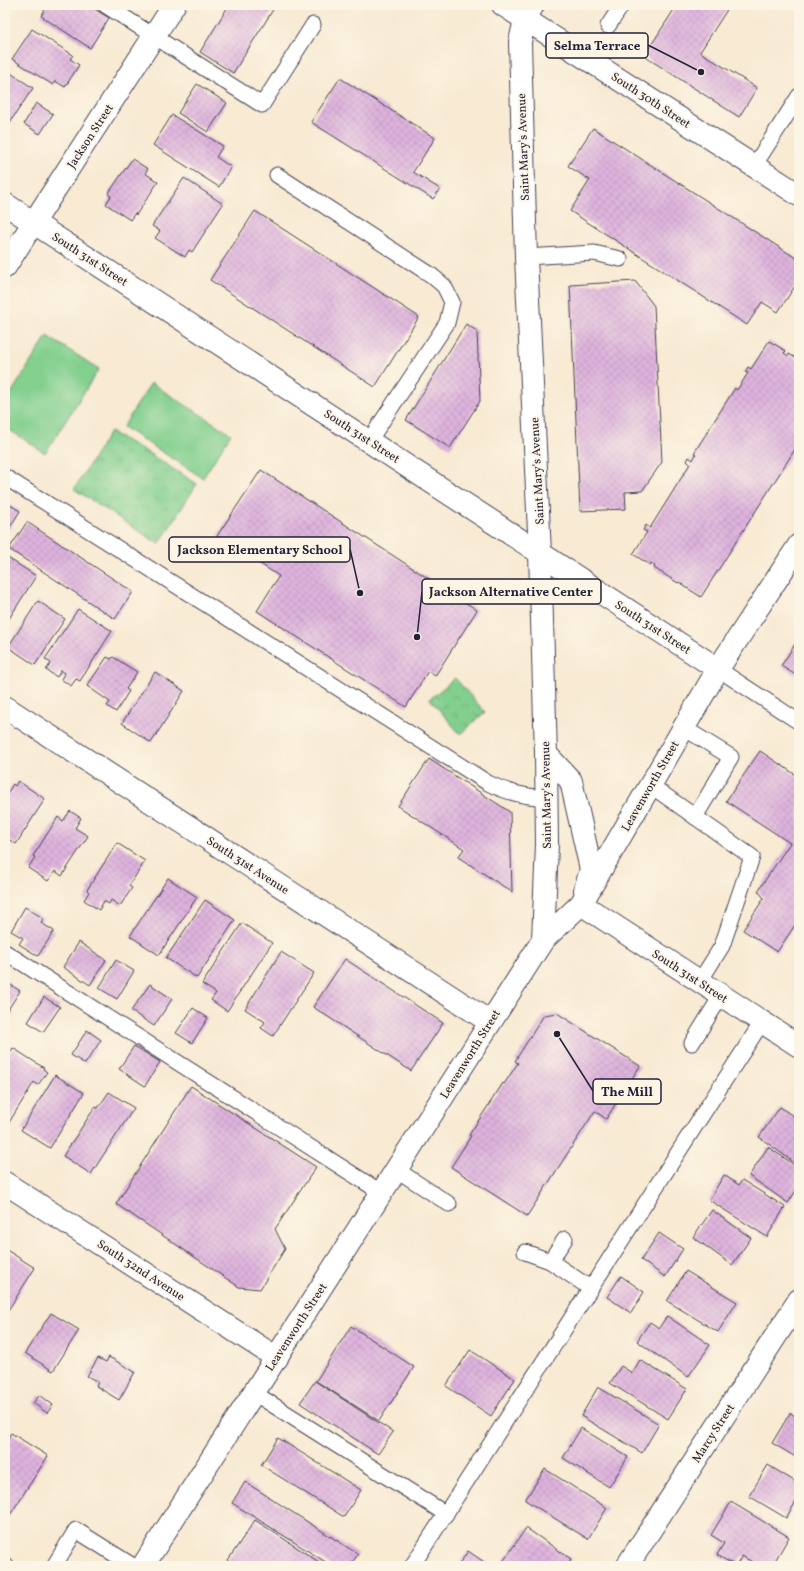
<svg xmlns="http://www.w3.org/2000/svg" width="804" height="1571" viewBox="0 0 804 1571" font-family="Vollkorn,serif">
	<defs>
		<pattern id="park-crowns" width="20" height="18" patternUnits="userSpaceOnUse"><rect width="20" height="18" fill="#82cf8e"/><path d="M2 6a3 3 0 1 1 6 0M12 15a3 3 0 1 1 6 0" fill="none" stroke="#70b17b"/></pattern>
		<pattern id="building-cross-hatch" width="8" height="8" patternUnits="userSpaceOnUse"><rect width="8" height="8" fill="#deb3dd"/><path d="M0 0l8 8M0 8l8-8" fill="none" stroke="#be9abf"/></pattern>
	</defs>
	<rect width="100%" height="100%" fill="#fcf5e5"/>
	<filter id="ink" filterUnits="userSpaceOnUse"><feTurbulence type="fractalNoise" baseFrequency=".025" numOctaves="2"/><feDisplacementMap in="SourceGraphic" scale="8" xChannelSelector="R" yChannelSelector="G"/><feConvolveMatrix kernelMatrix="1 2 1 2 8 2 1 2 1" color-interpolation-filters="sRGB"/></filter>
	<filter id="wash" filterUnits="userSpaceOnUse"><feTurbulence type="fractalNoise" baseFrequency=".012" numOctaves="4" result="noise"/><feDisplacementMap in="SourceGraphic" scale="16" xChannelSelector="R" yChannelSelector="G"/><feGaussianBlur stdDeviation="0.9" result="paint"/><feColorMatrix in="noise" values="0 0 0 0 0 0 0 0 0 0 0 0 0 0 0 0 0 1.4 0 .05"/><feComposite in="paint" operator="in"/></filter>
	<g filter="url(#wash)">
		<rect width="100%" height="100%" fill="#f8ead3"/>
		<g fill="url(#park-crowns)" stroke="#527864">
			<polygon points="110,432 142,449 197,484 159,544 74,489"/>
			<polygon points="455,678 485,712 460,734 430,699"/>
		</g>
		<g fill="#82cf8e" stroke="#527864">
			<polygon points="47,336 99,369 45,453 5,427 5,403"/>
			<polygon points="151,383 231,434 203,478 123,427"/>
		</g>
		<g id="blocks">
			<g fill="url(#building-cross-hatch)">
				<polygon points="48,5 88,5 109,18 90,48 41,16"/>
				<polygon points="229,5 276,5 233,73 200,52"/>
				<polygon points="677,5 730,5 700,52 757,88 739,117 644,56"/>
				<polygon points="32,29 73,55 70,59 79,65 65,87 55,81 53,85 12,59"/>
				<polygon points="6,70 33,88 6,128 5,127"/>
				<polygon points="340,78 435,138 413,172 440,189 433,199 311,122"/>
				<polygon points="197,84 227,103 208,132 178,113"/>
				<polygon points="36,103 53,114 40,134 24,124"/>
				<polygon points="172,115 223,146 216,157 231,167 219,187 153,145"/>
				<polygon points="593,128 799,260 799,280 778,312 762,302 747,325 570,211 590,180 568,166"/>
				<polygon points="132,159 148,169 145,173 158,182 136,215 135,213 130,220 106,204 111,196 108,194"/>
				<polygon points="184,178 223,204 192,252 189,250 185,257 155,238 160,231 152,226"/>
				<polygon points="255,211 419,317 375,387 210,280"/>
				<polygon points="635,281 654,306 662,462 642,491 625,492 626,509 580,511 570,285"/>
				<polygon points="466,324 477,331 480,401 450,448 406,420"/>
				<polygon points="769,341 786,351 784,353 788,356 789,354 799,360 799,443 701,597 684,586 684,585 679,582 678,583 654,568 655,566 651,563 650,565 633,554 647,532 643,530 646,525 650,528 690,464 687,461 689,457 693,460 696,454 694,453 735,388 737,390 748,373 745,372 748,367 751,369"/>
				<polygon points="261,470 477,610 435,676 428,671 406,707 257,611 279,576 217,536"/>
				<polygon points="5,502 20,511 5,535"/>
				<polygon points="27,522 133,592 115,619 9,549"/>
				<polygon points="5,556 36,576 5,625"/>
				<polygon points="38,601 65,619 35,665 8,647"/>
				<polygon points="78,609 112,631 80,681 76,679 71,686 61,679 65,673 61,670 57,677 46,670 51,663 45,659"/>
				<polygon points="799,638 799,677 781,666"/>
				<polygon points="107,657 111,659 113,657 137,672 126,689 129,691 116,712 107,706 110,702 87,686"/>
				<polygon points="155,672 184,691 151,743 122,723"/>
				<polygon points="760,751 799,777 799,919 777,952 743,930 764,898 758,891 790,843 726,801"/>
				<polygon points="429,759 510,812 512,892 458,857 464,849 398,806"/>
				<polygon points="18,781 45,799 16,844 5,837 5,797 13,784 15,786"/>
				<polygon points="70,811 81,818 75,828 88,836 62,876 55,871 48,881 28,868 35,857 33,856 58,817 63,821"/>
				<polygon points="117,843 145,861 129,886 132,888 120,906 111,900 109,904 104,901 99,910 84,900 89,892 87,890"/>
				<polygon points="168,878 197,897 159,955 130,936"/>
				<polygon points="205,900 235,920 197,978 166,958"/>
				<polygon points="25,907 43,918 41,923 54,931 38,956 19,944 23,938 11,931"/>
				<polygon points="242,923 272,943 227,1011 211,1000 216,993 202,984"/>
				<polygon points="79,942 106,960 90,985 63,967"/>
				<polygon points="281,952 314,973 273,1036 261,1028 265,1022 245,1009"/>
				<polygon points="345,959 443,1023 411,1071 313,1007"/>
				<polygon points="116,960 134,971 117,999 99,988"/>
				<polygon points="5,981 20,991 5,1014"/>
				<polygon points="150,984 172,999 154,1026 131,1011"/>
				<polygon points="44,997 60,1007 43,1032 28,1022"/>
				<polygon points="193,1008 208,1018 192,1043 176,1033"/>
				<polygon points="557,1013 640,1066 606,1119 595,1111 527,1216 451,1167 471,1136 469,1135 503,1083 504,1084 518,1063 515,1061 544,1015"/>
				<polygon points="87,1030 101,1040 85,1064 71,1055"/>
				<polygon points="134,1046 160,1062 145,1086 119,1069"/>
				<polygon points="13,1048 44,1068 43,1069 47,1072 38,1085 34,1082 8,1124 5,1122 5,1060"/>
				<polygon points="55,1075 84,1093 50,1148 21,1130"/>
				<polygon points="191,1086 316,1167 275,1229 285,1249 260,1289 239,1287 116,1204"/>
				<polygon points="109,1092 134,1108 91,1174 63,1156 95,1107 98,1108"/>
				<polygon points="780,1107 793,1116 799,1107 799,1166 759,1137"/>
				<polygon points="768,1147 799,1168 799,1186 788,1203 749,1176"/>
				<polygon points="724,1175 739,1185 742,1180 785,1207 767,1237 709,1200"/>
				<polygon points="712,1210 751,1238 732,1265 693,1237"/>
				<polygon points="659,1233 683,1249 665,1277 641,1260"/>
				<polygon points="5,1249 35,1268 5,1315"/>
				<polygon points="686,1271 737,1302 718,1332 667,1301"/>
				<polygon points="621,1276 644,1292 631,1313 607,1297"/>
				<polygon points="51,1313 79,1330 53,1371 25,1353"/>
				<polygon points="667,1316 710,1345 688,1377 637,1341 650,1322 659,1328"/>
				<polygon points="351,1326 414,1367 379,1421 316,1381"/>
				<polygon points="470,1350 515,1379 491,1416 446,1386"/>
				<polygon points="109,1357 135,1372 119,1400 96,1386 98,1382 87,1376 98,1358 106,1362"/>
				<polygon points="640,1360 687,1389 668,1419 610,1383 621,1366 632,1373"/>
				<polygon points="315,1381 393,1432 378,1454 300,1403"/>
				<polygon points="598,1387 659,1424 642,1453 581,1416"/>
				<polygon points="40,1395 53,1405 47,1413 33,1403"/>
				<polygon points="790,1413 797,1417 799,1414 799,1459 772,1443"/>
				<polygon points="581,1428 628,1457 609,1487 563,1458"/>
				<polygon points="11,1433 48,1456 10,1515 5,1512 5,1442"/>
				<polygon points="278,1438 361,1490 344,1517 261,1465"/>
				<polygon points="768,1465 799,1484 799,1497 786,1518 749,1496"/>
				<polygon points="545,1469 607,1508 588,1539 525,1500"/>
				<polygon points="245,1482 358,1554 350,1566 332,1566 232,1503"/>
				<polygon points="731,1502 789,1537 772,1566 759,1566 742,1556 736,1566 717,1555 724,1543 711,1535"/>
				<polygon points="255,1520 325,1566 224,1566"/>
				<polygon points="526,1528 571,1559 567,1566 500,1566"/>
				<polygon points="468,1551 490,1566 458,1566"/>
			</g>
		</g>
	</g>
	<g filter="url(#ink)">
		<use href="#blocks" fill-opacity="0" stroke="#424052" stroke-width="1"/>
		<g fill="none" stroke-linecap="round" stroke-linejoin="round">
			<g stroke="#424052" stroke-width="17">
				<g id="lane">
					<polyline points="105,5 262,105 313,25"/>
					<polyline points="608,26 622,5"/>
					<polyline points="754,166 799,96"/>
					<polyline points="277,175 431,275 444,286 452,302 447,323 369,441"/>
					<polyline points="526,257 594,253 620,259"/>
					<path d="M5,477l483,306c20,10 36,13 58,15"/>
					<polyline points="718,669 799,722"/>
					<polyline points="684,728 731,757 695,817"/>
					<polyline points="650,785 752,857 722,946 700,981"/>
					<polyline points="5,952 382,1193"/>
					<polyline points="692,1043 721,996"/>
					<polyline points="397,1170 449,1204"/>
					<polyline points="525,1252 550,1261 565,1239"/>
					<polyline points="550,1261 590,1288"/>
					<polyline points="254,1393 446,1514"/>
					<polyline points="5,1565 6,1566"/>
					<polyline points="54,1566 76,1530 133,1566"/>
					<polyline points="412,1566 762,1022"/>
				</g>
			</g>
			<g stroke="#424052" stroke-width="24">
				<g id="street">
					<polyline points="503,5 799,195"/>
					<polyline points="5,267 174,5"/>
					<polyline points="5,707 490,1022"/>
					<polyline points="581,904 799,1046"/>
					<polyline points="5,1183 277,1358"/>
					<polyline points="627,1566 799,1300"/>
				</g>
			</g>
			<g stroke="#424052" stroke-width="24">
				<polyline id="secondary" points="5,204 718,669"/>
			</g>
			<g stroke="#424052" stroke-width="24">
				<g id="primary">
					<polyline points="533,5 525,19 520,42 526,257 540,553 546,754 547,844 543,940"/>
					<polyline points="546,754 571,781 591,869 585,890"/>
					<polyline points="143,1566 543,940 581,904 718,669 799,545"/>
				</g>
			</g>
			<use href="#lane" stroke="#fff" stroke-width="15"/>
			<use href="#street" stroke="#fff" stroke-width="22"/>
			<use href="#secondary" stroke="#fff" stroke-width="22"/>
			<use href="#primary" stroke="#fff" stroke-width="22"/>
		</g>
	</g>
	<g text-anchor="middle" stroke-width="4" stroke-linejoin="round" paint-order="stroke">
		<g font-size="12" fill="#22223b" stroke="#fcf5e5">
			<text transform="translate(651 100) rotate(33)" y="4">South 30th Street</text>
			<text transform="translate(90 136) rotate(-57)" y="4">Jackson Street</text>
			<text transform="translate(523 147) rotate(-92)" y="4">Saint Mary's Avenue</text>
			<text transform="translate(90 259) rotate(33)" y="4">South 31st Street</text>
			<text transform="translate(362 436) rotate(33)" y="4">South 31st Street</text>
			<text transform="translate(537 471) rotate(-93)" y="4">Saint Mary's Avenue</text>
			<text transform="translate(653 627) rotate(33)" y="4">South 31st Street</text>
			<text transform="translate(650 786) rotate(-60)" y="4">Leavenworth Street</text>
			<text transform="translate(546 795) rotate(-91)" y="4">Saint Mary's Avenue</text>
			<text transform="translate(248 865) rotate(33)" y="4">South 31st Avenue</text>
			<text transform="translate(690 976) rotate(33)" y="4">South 31st Street</text>
			<text transform="translate(470 1054) rotate(-58)" y="4">Leavenworth Street</text>
			<text transform="translate(141 1270) rotate(33)" y="4">South 32nd Avenue</text>
			<text transform="translate(296 1327) rotate(-57)" y="4">Leavenworth Street</text>
			<text transform="translate(713 1433) rotate(-57)" y="4">Marcy Street</text>
		</g>
	</g>
	<path fill="none" stroke="#22223b" stroke-width="1.5" d="M701 72L648 45M360 593L350 549M417 637L422 592M557 1034L593 1091"/>
	<g fill="#22223b" stroke="#fcf5e5" stroke-width="1.5">
		<circle cx="701" cy="72" r="4"/>
		<circle cx="360" cy="593" r="4"/>
		<circle cx="417" cy="637" r="4"/>
		<circle cx="557" cy="1034" r="4"/>
	</g>
	<g fill="#fcf5e5" stroke="#22223b" stroke-width="1.5">
		<rect x="546" y="33" width="102" height="25" rx="4"/>
		<rect x="169" y="537" width="181" height="25" rx="4"/>
		<rect x="422" y="579" width="179" height="25" rx="4"/>
		<rect x="593" y="1079" width="68" height="25" rx="4"/>
	</g>
	<g font-size="13" text-anchor="middle" font-weight="bold" fill="#22223b">
		<text x="597" y="50">Selma Terrace</text>
		<text x="260" y="554">Jackson Elementary School</text>
		<text x="511" y="596">Jackson Alternative Center</text>
		<text x="627" y="1096">The Mill</text>
	</g>
	<rect width="804" height="1571" fill="none" stroke="#fcf5e5" stroke-width="20"/>
</svg>
